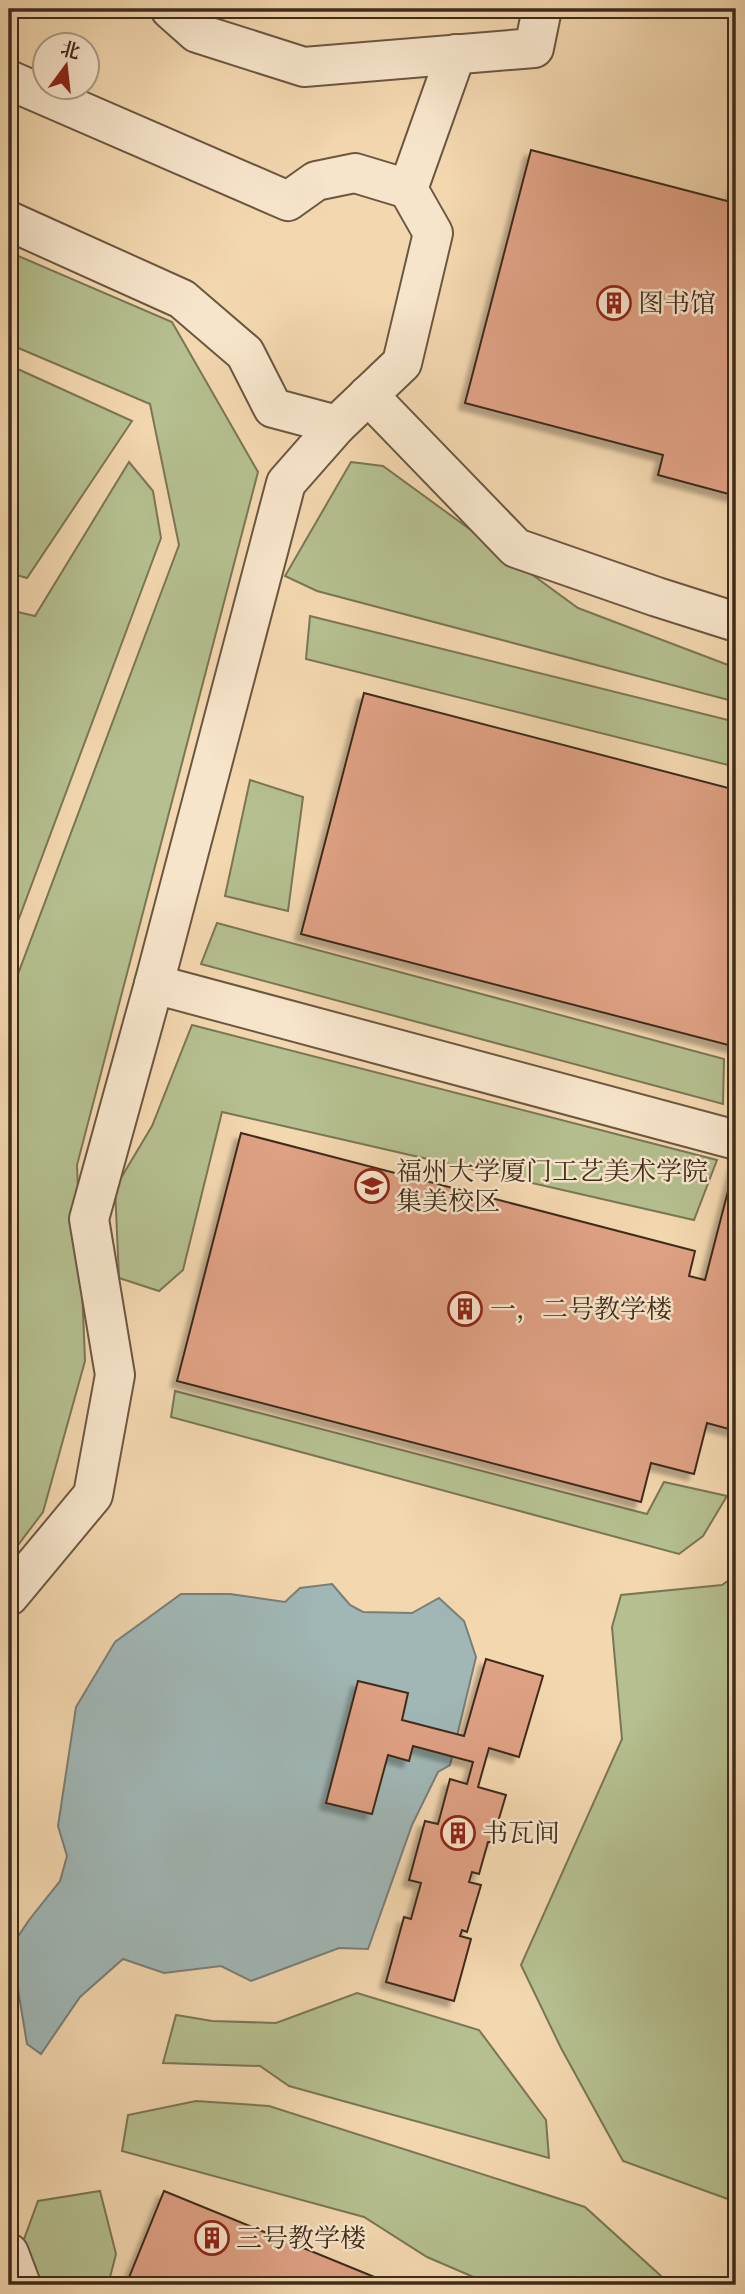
<svg xmlns="http://www.w3.org/2000/svg" width="745" height="2294" viewBox="0 0 745 2294" font-family="'IM FELL Great Primer','Noto Serif SC',serif">
	<defs>
		<filter id="shadow"><feDropShadow dx="-6" dy="6" stdDeviation="2" flood-color="#0004"/></filter>
	</defs>
	<rect width="100%" height="100%" fill="#f3d7af"/>
	<filter id="stains"><feTurbulence type="fractalNoise" baseFrequency=".00286" numOctaves="4"/><feColorMatrix values="0 0 0 0 .2 0 0 0 0 .09 0 0 0 0 .02 0 0 0 .5 -.17"/></filter>
	<radialGradient id="worn" r=".72"><stop offset=".6" stop-color="#630" stop-opacity="0"/><stop offset="1" stop-color="#630" stop-opacity=".3"/></radialGradient>
	<g fill="#b5bf8f" stroke="#7a7655" stroke-width="2">
		<polygon points="9,252 172,322 258,472 77,1165 85,1361 43,1512 9,1557 9,998 179,545 150,404 9,344"/>
		<polygon points="9,365 132,421 27,578 9,573"/>
		<polygon points="129,462 153,491 161,538 18,921 9,921 9,610 35,616"/>
		<polygon points="351,462 383,466 578,608 736,668 736,702 317,591 285,576"/>
		<polygon points="310,616 736,722 736,767 306,659"/>
		<polygon points="250,780 303,797 288,911 225,896"/>
		<polygon points="217,923 724,1059 723,1104 201,964"/>
		<polygon points="192,1025 717,1160 694,1220 222,1112 183,1270 159,1291 119,1278 115,1188 152,1126"/>
		<polygon points="175,1391 647,1514 664,1482 727,1496 703,1536 679,1554 171,1417"/>
		<polygon points="736,1575 736,2202 623,2161 561,2048 521,1965 622,1739 612,1627 621,1595 722,1585"/>
		<polygon points="357,1993 479,2030 546,2120 549,2158 289,2086 260,2066 163,2063 176,2015 212,2021 276,2023"/>
		<polygon points="196,2101 269,2106 585,2207 671,2285 492,2285 427,2257 364,2217 122,2151 128,2115"/>
		<polygon points="100,2191 116,2254 108,2285 41,2285 23,2242 38,2201"/>
	</g>
	<polygon fill="#a0b7b6" stroke="#797f78" stroke-width="2" points="332,1584 350,1605 363,1612 412,1613 439,1598 464,1621 476,1657 450,1765 438,1772 412,1825 368,1949 339,1948 251,1981 221,1966 164,1973 123,1959 80,1997 41,2054 27,2044 11,1947 29,1920 60,1881 67,1856 58,1826 76,1707 115,1642 181,1594 230,1594 285,1602 300,1588"/>
	<g fill="#dfa184" stroke="#3e2c1b" stroke-width="2" filter="url(#shadow)">
		<polygon points="531,150 731,202 736,183 736,496 658,475 663,455 465,403"/>
		<polygon points="364,693 736,790 736,1047 301,934"/>
		<polygon points="241,1133 695,1251 689,1276 705,1280 736,1160 736,1301 732,1318 736,1319 736,1431 707,1423 694,1474 651,1463 641,1502 177,1381"/>
		<polygon points="486,1659 543,1676 519,1757 489,1748 478,1787 506,1795 492,1842 488,1842 479,1874 472,1872 469,1882 481,1885 467,1932 462,1930 460,1936 471,1939 454,2001 386,1982 404,1917 411,1919 421,1883 409,1880 425,1821 438,1824 450,1779 467,1784 473,1762 413,1746 409,1761 388,1755 372,1814 326,1803 358,1681 408,1693 402,1720 464,1736"/>
		<polygon points="164,2191 394,2285 126,2285"/>
	</g>
	<g fill="none" stroke-linecap="round" stroke-linejoin="round">
		<g stroke="#6b5740" stroke-width="42">
			<g id="street">
				<polyline points="170,9 197,33 304,67 534,48 542,9"/>
				<polyline points="9,80 288,201 316,181 355,173 408,189 433,233 402,363 337,425 286,483 154,984 89,1219 115,1375 93,1495 9,1596"/>
				<polyline points="408,189 456,54"/>
				<polyline points="9,221 182,299 245,353 273,408 337,425"/>
				<polyline points="368,395 516,548 657,597 736,622"/>
				<polyline points="154,984 736,1140"/>
				<polyline points="9,2253 21,2285"/>
			</g>
		</g>
		<use href="#street" stroke="#f7e5cb" stroke-width="38"/>
	</g>
	<defs>
		<g id="building-ring" transform="scale(1.75)"><circle r="9.5" fill="#f7e5cb" stroke="#8f2418" stroke-width="1.5"/><path d="M-4-6H4V6H1V3H-1V6H-4ZM-2.5-4.3h1.7v1.8h-1.7ZM.8-4.3h1.7v1.8H.8ZM-2.5-1h1.7V.8h-1.7ZM.8-1h1.7V.8H.8Z" fill="#8f2418"/></g>
		<g id="university-ring" transform="scale(1.75)"><circle r="9.5" fill="#f7e5cb" stroke="#8f2418" stroke-width="1.5"/><path d="M0-5L7-2L0 1L-7-2ZM-4 1L0 2.5L4 1V4Q0 6-4 4Z" fill="#8f2418"/></g>
	</defs>
	<g fill-rule="evenodd">
		<use href="#building-ring" x="614" y="303"/>
		<use href="#university-ring" x="372" y="1186"/>
		<use href="#building-ring" x="465" y="1309"/>
		<use href="#building-ring" x="458" y="1833"/>
		<use href="#building-ring" x="212" y="2238"/>
	</g>
	<g text-anchor="middle" stroke-width="5" stroke-linejoin="round" paint-order="stroke">
		<g font-size="26" fill="#3e2c1b" stroke="#f7e5cb" text-anchor="start">
			<text x="638" y="312">图书馆</text>
			<text x="396" y="1180">福州大学厦门工艺美术学院<tspan x="396" dy="30">集美校区</tspan></text>
			<text x="490" y="1318">一，二号教学楼</text>
			<text x="482" y="1842">书瓦间</text>
			<text x="236" y="2247">三号教学楼</text>
		</g>
	</g>
	<rect width="745" height="2294" fill="none" stroke="#f3d7af" stroke-width="35"/>
	<rect x="10" y="10" width="724" height="2273" fill="none" stroke="#3e2c1b" stroke-width="3.5"/>
	<rect x="18" y="18" width="710" height="2259" fill="none" stroke="#3e2c1b" stroke-width="2"/>
	<g transform="translate(66 66) rotate(15)"><circle r="33" fill="#f7e5cb" stroke="#ad9b85" stroke-width="2"/>
	<path d="M0-5L12 26L0 18L-12 26Z" fill="#8f2418"/>
	<text y="-10" font-size="19" font-weight="bold" text-anchor="middle" fill="#3e2c1b">北</text>
	</g>
	<rect width="100%" height="100%" filter="url(#stains)"/>
	<rect width="100%" height="100%" fill="url(#worn)"/>
</svg>
